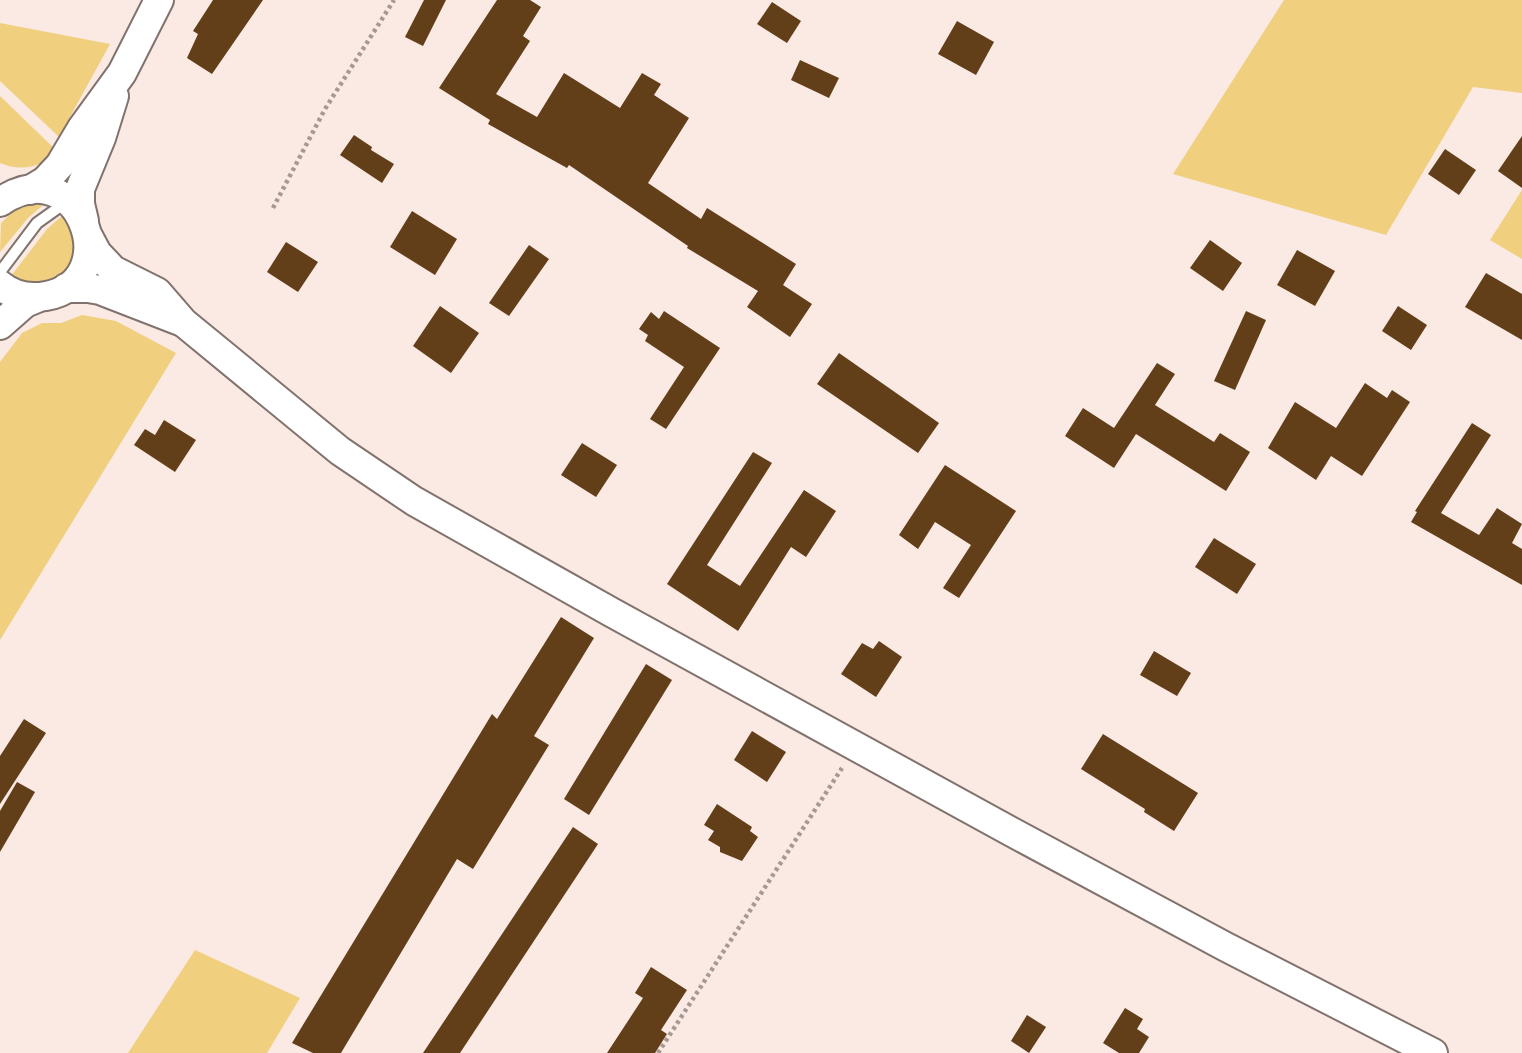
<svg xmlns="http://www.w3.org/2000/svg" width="1522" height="1053" viewBox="0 0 1522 1053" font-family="'IBM Plex Serif',serif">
	<rect width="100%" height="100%" fill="#fbe9e3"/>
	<g fill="#f0d07f">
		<polygon points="1284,0 1522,0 1522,93 1473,87 1386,235 1173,174"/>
		<polygon points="0,23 110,44 59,137 0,81"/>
		<path d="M0,96l59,57c-19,14 -37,19 -59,10z"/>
		<polygon points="1522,190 1522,259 1490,240"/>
		<polygon points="28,204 43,205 28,218 0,252 1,223 17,208"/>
		<path d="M63,215c24,25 8,74 -31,69 -7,-1 -14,-5 -21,-8l36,-47z"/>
		<polygon points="82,315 116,321 176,353 0,640 0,362 22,333 42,323 61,323"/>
		<polygon points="195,950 300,998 267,1053 128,1053"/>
	</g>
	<g fill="#623e19">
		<polygon points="213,0 263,0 212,74 187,58 198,34 193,31"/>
		<polygon points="424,0 446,0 423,46 405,37"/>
		<polygon points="497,0 530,0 541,7 523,36 530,41 496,94 537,117 564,73 620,108 642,73 661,84 654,95 689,118 648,183 701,219 707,208 796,264 783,285 812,304 790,337 747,307 758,291 687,248 688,246 569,165 567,168 488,124 490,120 439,88"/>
		<polygon points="772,2 801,21 787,43 757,24"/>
		<polygon points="957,21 994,42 976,75 938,54"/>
		<polygon points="800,60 839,78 829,98 791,80"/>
		<polygon points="354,135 372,147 371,150 394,164 382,183 340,155"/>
		<polygon points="1522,136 1522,188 1498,171"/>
		<polygon points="1445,149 1476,170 1459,195 1428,174"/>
		<polygon points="412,211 457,239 435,275 390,247"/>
		<polygon points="1210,240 1242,263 1223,291 1190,268"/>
		<polygon points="286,242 318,262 298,292 267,272"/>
		<polygon points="529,245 549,259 509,316 489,303"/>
		<polygon points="1297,250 1335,271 1315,306 1277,285"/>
		<polygon points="1486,273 1522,294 1522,340 1465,307"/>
		<polygon points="440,306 479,333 451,373 413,346"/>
		<polygon points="1398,306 1427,325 1411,350 1382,331"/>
		<polygon points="664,311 720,348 666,429 650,419 684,367 645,341 648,335 639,329 651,312 659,319"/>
		<polygon points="1246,311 1266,320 1235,390 1214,381"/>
		<polygon points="839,353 939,423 918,453 817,384"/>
		<polygon points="1157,363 1175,374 1155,405 1214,442 1220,433 1250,452 1226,491 1136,434 1114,468 1065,436 1083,408 1114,428"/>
		<polygon points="1365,383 1387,398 1392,390 1410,402 1362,476 1331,456 1316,480 1268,448 1295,402 1336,428"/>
		<polygon points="164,420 196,440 175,472 134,445 145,429 155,435"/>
		<polygon points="1472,423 1491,435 1441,513 1479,535 1497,508 1522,524 1512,543 1522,549 1522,585 1411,522 1417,512 1415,511"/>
		<polygon points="582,443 617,465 596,497 561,475"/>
		<polygon points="753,452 772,463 707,565 740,586 804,490 836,511 806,557 791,547 738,631 667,584"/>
		<polygon points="945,465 1016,511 959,598 943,588 971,545 935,522 918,549 899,535"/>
		<polygon points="1214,538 1256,564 1237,594 1195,567"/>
		<polygon points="561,617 594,638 534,736 549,745 473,869 457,859 341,1053 313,1053 292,1043 492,714 497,719"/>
		<polygon points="879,641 902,657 876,697 841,674 862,643 873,649"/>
		<polygon points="1154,651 1191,673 1177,696 1140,675"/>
		<polygon points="646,664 672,680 589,815 564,799"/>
		<polygon points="24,719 46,733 0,804 0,756"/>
		<polygon points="752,731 786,752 767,782 734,760"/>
		<polygon points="1103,734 1198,793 1174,831 1144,812 1145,809 1081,769"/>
		<polygon points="17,782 35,792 0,852 0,811"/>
		<polygon points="717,804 752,827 750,831 758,837 742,861 720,852 720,847 708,840 714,831 704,825"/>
		<polygon points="573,827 598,844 460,1053 423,1053"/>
		<polygon points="651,967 687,990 661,1030 667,1034 655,1053 607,1053 643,998 635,993"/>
		<polygon points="1125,1008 1143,1019 1137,1029 1149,1037 1139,1053 1119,1053 1103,1043"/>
		<polygon points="1027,1015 1046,1027 1029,1053 1011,1041"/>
	</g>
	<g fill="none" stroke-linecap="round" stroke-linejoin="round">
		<g stroke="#81726d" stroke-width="14">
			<polyline id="service" points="0,272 37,223 65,203"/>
		</g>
		<g stroke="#81726d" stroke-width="32">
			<g id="tertiary">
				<polyline points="30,190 45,181 60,165 82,128 122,73 159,0"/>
				<path d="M0,202c80,-55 127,80 46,94 -17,3 -33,0 -46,-11"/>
				<polyline points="84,221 80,204 80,189 101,138 114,96"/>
				<polyline points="88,236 97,253 113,270 157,292 183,322 340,451 414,501 611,612 1010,831 1226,947 1433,1053"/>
				<polyline points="66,288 88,288 100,290 180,321"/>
				<polyline points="0,325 25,303 37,298"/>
			</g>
		</g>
		<g stroke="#a69894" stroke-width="4.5" stroke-dasharray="3.5 3.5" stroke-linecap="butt">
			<polyline points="273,208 325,109 394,0"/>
			<polyline points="658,1053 842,768"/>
		</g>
		<use href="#service" stroke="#fff" stroke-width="10"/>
		<use href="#tertiary" stroke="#fff" stroke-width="28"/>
	</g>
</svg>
